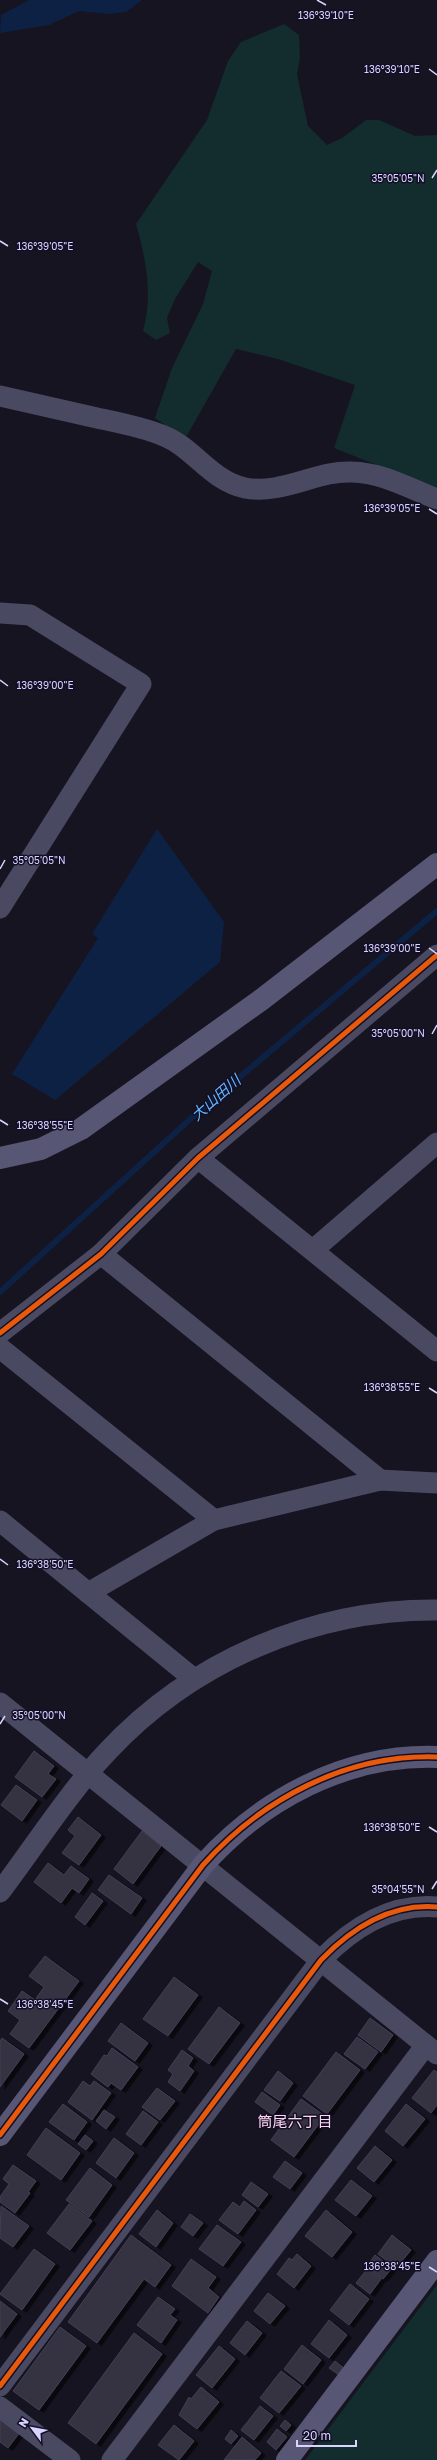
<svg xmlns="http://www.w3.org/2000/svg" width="437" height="2460" viewBox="0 0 437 2460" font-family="'Golos Text','Noto Sans JP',sans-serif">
	<defs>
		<filter id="shadow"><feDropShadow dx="4.5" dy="2.5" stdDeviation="0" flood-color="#0009"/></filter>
	</defs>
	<rect width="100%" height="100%" fill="#161421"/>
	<g fill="#132c2d">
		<path d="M284,24l15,11 1,23 -3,16 11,52 19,19 15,-7 24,-18h13l36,16 22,-1v354l-103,-41 21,-63 -77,-26 -42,-10 -51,90 -30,-21 17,-50 31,-64 9,-33 -14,-9 -23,37 -8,19 3,15 -14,7 -13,-9c10,-37 3,-71 -7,-107l71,-104 21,-59 13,-19z"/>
		<polygon points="437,2285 437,2460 305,2460"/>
	</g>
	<g fill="#0d2144">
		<polygon points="29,0 142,0 126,12 109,14 79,11 49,25 0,33 1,15"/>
		<polygon points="157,829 224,922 220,962 55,1100 12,1074 98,938 92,934"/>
	</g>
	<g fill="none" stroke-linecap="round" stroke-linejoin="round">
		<polyline stroke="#0d2144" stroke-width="6" points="0,1292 197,1113 437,911"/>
	</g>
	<g fill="#343243" stroke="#433f54" filter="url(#shadow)">
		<polygon points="34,1751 54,1766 48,1774 56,1779 42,1797 15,1777"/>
		<polygon points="16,1785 37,1800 22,1821 1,1805"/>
		<polygon points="78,1817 101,1835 79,1865 62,1853 75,1836 68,1830"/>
		<polygon points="142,1831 161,1846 133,1884 114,1869"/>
		<polygon points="48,1863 64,1875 71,1866 89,1879 79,1893 72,1888 61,1903 34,1882"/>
		<polygon points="109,1875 142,1898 131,1914 98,1890"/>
		<polygon points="92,1893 103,1901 85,1925 75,1917"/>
		<polygon points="45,1956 79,1981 29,2048 10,2034 20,2020 8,2011 22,1991 35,2000 44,1987 29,1976"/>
		<polygon points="174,1977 198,1995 168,2036 143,2019"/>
		<polygon points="219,2007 240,2023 209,2064 188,2049"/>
		<polygon points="370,2018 393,2035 381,2052 358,2035"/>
		<polygon points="121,2023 148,2043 135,2061 108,2041"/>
		<polygon points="357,2037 378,2052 365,2069 344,2054"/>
		<polygon points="2,2038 24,2054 0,2087 0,2041"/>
		<polygon points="112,2048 138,2067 121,2090 111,2083 108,2087 91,2074 104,2055 107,2056"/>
		<polygon points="182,2050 193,2058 188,2066 194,2071 180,2091 168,2082 173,2074 168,2070"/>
		<polygon points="336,2052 360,2070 327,2114 303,2096"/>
		<polygon points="434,2070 437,2072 437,2105 431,2113 412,2098"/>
		<polygon points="278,2071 293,2083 280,2101 264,2090"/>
		<polygon points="83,2081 90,2086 94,2081 111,2093 92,2120 68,2102"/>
		<polygon points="157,2088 175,2101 160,2120 142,2107"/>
		<polygon points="262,2092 280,2105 273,2115 255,2102"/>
		<polygon points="301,2099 325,2116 294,2157 271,2140"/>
		<polygon points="63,2104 87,2122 74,2140 49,2122"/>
		<polygon points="406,2104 425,2119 403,2146 385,2131"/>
		<polygon points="104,2110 115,2117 106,2129 96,2121"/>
		<polygon points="143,2111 158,2122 141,2145 126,2134"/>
		<polygon points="46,2128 80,2153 61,2180 27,2155"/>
		<polygon points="85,2135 93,2141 86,2150 78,2144"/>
		<polygon points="114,2138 134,2153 116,2178 96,2163"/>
		<polygon points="375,2146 392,2160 374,2182 357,2168"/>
		<polygon points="285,2161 302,2173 290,2189 273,2177"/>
		<polygon points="13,2165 36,2181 28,2192 30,2193 15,2213 0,2202 0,2197 9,2184 3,2179"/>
		<polygon points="90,2168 112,2185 89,2217 66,2200"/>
		<polygon points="351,2180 372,2196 356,2216 335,2200"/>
		<polygon points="251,2182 268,2194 258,2207 242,2195"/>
		<polygon points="244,2201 256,2210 238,2234 219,2220 233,2202 240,2207"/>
		<polygon points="69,2204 92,2221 70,2250 47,2233"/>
		<polygon points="1,2206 29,2226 13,2247 0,2238"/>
		<polygon points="157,2210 173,2223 156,2247 139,2234"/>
		<polygon points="326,2210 352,2232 332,2257 305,2236"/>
		<polygon points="190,2214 203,2223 193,2236 181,2227"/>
		<polygon points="217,2225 241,2242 223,2266 199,2249"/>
		<polygon points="131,2235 171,2265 155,2287 144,2279 97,2343 68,2322"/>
		<polygon points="392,2235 411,2250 396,2268 378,2254"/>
		<polygon points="34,2249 55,2264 22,2310 0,2294"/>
		<polygon points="297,2254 311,2266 294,2288 277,2274 289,2258 292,2260"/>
		<polygon points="375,2255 392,2268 383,2279 367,2266"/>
		<polygon points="191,2259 216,2277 208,2288 219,2297 208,2313 172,2286"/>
		<polygon points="368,2268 381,2279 370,2294 356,2283"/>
		<polygon points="350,2284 369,2299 349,2325 330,2310"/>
		<polygon points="268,2293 285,2306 270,2324 254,2311"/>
		<polygon points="158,2297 175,2309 170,2315 177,2320 161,2343 137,2325"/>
		<polygon points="0,2301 17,2314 0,2337"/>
		<polygon points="329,2320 347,2335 329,2358 311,2344"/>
		<polygon points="247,2321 262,2333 245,2355 230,2343"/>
		<polygon points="60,2327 86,2346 39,2410 13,2391"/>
		<polygon points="134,2333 162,2354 96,2444 68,2423"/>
		<polygon points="302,2345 321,2360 303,2384 284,2369"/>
		<polygon points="219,2346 235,2359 212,2388 196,2375"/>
		<polygon points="335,2361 345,2369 339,2375 329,2368"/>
		<polygon points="281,2371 301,2386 279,2413 260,2398"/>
		<polygon points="201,2387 219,2402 197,2429 179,2415 189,2397 191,2399"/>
		<polygon points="260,2406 273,2416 254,2440 241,2430"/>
		<polygon points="0,2418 20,2432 8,2448 0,2442"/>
		<polygon points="285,2420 291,2425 286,2431 280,2426"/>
		<polygon points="174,2425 194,2441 179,2460 158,2445"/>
		<polygon points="277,2429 287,2437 276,2450 267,2442"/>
		<polygon points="231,2430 238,2436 231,2444 225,2439"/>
		<polygon points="242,2437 261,2453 255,2460 224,2460"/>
	</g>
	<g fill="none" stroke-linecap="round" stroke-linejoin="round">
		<g stroke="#4a4962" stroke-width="21">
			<path d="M0,396c32,7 65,15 97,22 23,5 46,9 67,18 30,12 47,45 81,52 37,7 73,-18 107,-16 32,1 56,16 85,27"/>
			<polyline points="0,613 30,615 141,684 0,908"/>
			<polyline points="198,1158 437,1351"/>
			<polyline points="313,1250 437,1143"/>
			<polyline points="101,1254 380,1480"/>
			<polyline points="0,1333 101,1254 198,1158 437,955"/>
			<polyline points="0,1348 214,1520"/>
			<polyline points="0,1521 194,1679"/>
			<polyline points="88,1593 214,1520 380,1480 437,1483"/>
			<polyline points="0,1703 437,2054"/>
			<path d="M0,1892c34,-45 69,-100 107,-140 85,-91 206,-143 330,-142"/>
			<path d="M0,2386l321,-426c31,-32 70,-57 116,-53"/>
			<polyline points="0,2407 70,2460"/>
			<polyline points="112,2460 426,2045"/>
		</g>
		<g stroke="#575674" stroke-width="22">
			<polyline points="0,1158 41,1149 81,1129 261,1000 437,864"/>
			<path d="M0,2135l203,-270c59,-66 143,-111 234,-108"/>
			<polyline points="287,2460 437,2261"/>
		</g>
		<g stroke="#130f26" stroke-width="8">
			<g id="cycleway">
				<polyline points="0,1333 101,1254 198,1158 437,955"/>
				<path d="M0,2135l203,-270c59,-66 143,-111 234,-108"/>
				<path d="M0,2386l321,-426c31,-32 70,-57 116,-53"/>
			</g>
		</g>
		<use href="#cycleway" stroke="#e8590c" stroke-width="5"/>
	</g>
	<path fill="none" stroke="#d9d4ff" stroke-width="1.5" d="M317,0l9,5M429,69l8,6M432,178l5,-8M0,241l8,5M429,509l8,5M0,680l8,6M0,869l5,-9M429,948l8,6M432,1034l5,-9M0,1120l8,5M429,1388l8,5M0,1559l8,6M0,1724l5,-8M429,1827l8,5M432,1889l5,-8M0,1999l8,5M429,2267l8,5"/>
	<g text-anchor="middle" stroke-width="3" stroke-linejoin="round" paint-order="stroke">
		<g font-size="15" font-style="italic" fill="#62b6ff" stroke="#130f26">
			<text transform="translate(216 1098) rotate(-41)" y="5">大山田川</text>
		</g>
		<g font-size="15" fill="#ffd6f0" stroke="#130f26">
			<text x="295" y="2127">筒尾六丁目</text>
		</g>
	</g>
	<g font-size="10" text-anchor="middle" fill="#d9d4ff" stroke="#130f26" stroke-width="3" stroke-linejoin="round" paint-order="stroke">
		<text x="326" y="19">136°39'10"E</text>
		<text x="392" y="73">136°39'10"E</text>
		<text x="398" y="182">35°05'05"N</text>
		<text x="45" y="250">136°39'05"E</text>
		<text x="392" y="512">136°39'05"E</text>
		<text x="45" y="689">136°39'00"E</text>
		<text x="39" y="864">35°05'05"N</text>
		<text x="392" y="952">136°39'00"E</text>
		<text x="398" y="1037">35°05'00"N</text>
		<text x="45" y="1129">136°38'55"E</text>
		<text x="392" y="1391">136°38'55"E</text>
		<text x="45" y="1568">136°38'50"E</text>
		<text x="39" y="1719">35°05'00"N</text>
		<text x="392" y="1831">136°38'50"E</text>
		<text x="398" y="1893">35°04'55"N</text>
		<text x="45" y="2008">136°38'45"E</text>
		<text x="392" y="2270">136°38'45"E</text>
	</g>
	<g transform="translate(32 2428) rotate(302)" stroke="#130f26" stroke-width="3" paint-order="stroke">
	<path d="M0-3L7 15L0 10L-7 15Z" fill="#d9d4ff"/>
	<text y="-6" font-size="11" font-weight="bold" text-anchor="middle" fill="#d9d4ff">N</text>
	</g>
	<path d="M297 2440v6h59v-6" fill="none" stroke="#d9d4ff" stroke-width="2"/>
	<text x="303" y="2440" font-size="12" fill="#d9d4ff" stroke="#130f26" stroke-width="3" paint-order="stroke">20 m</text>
</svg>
